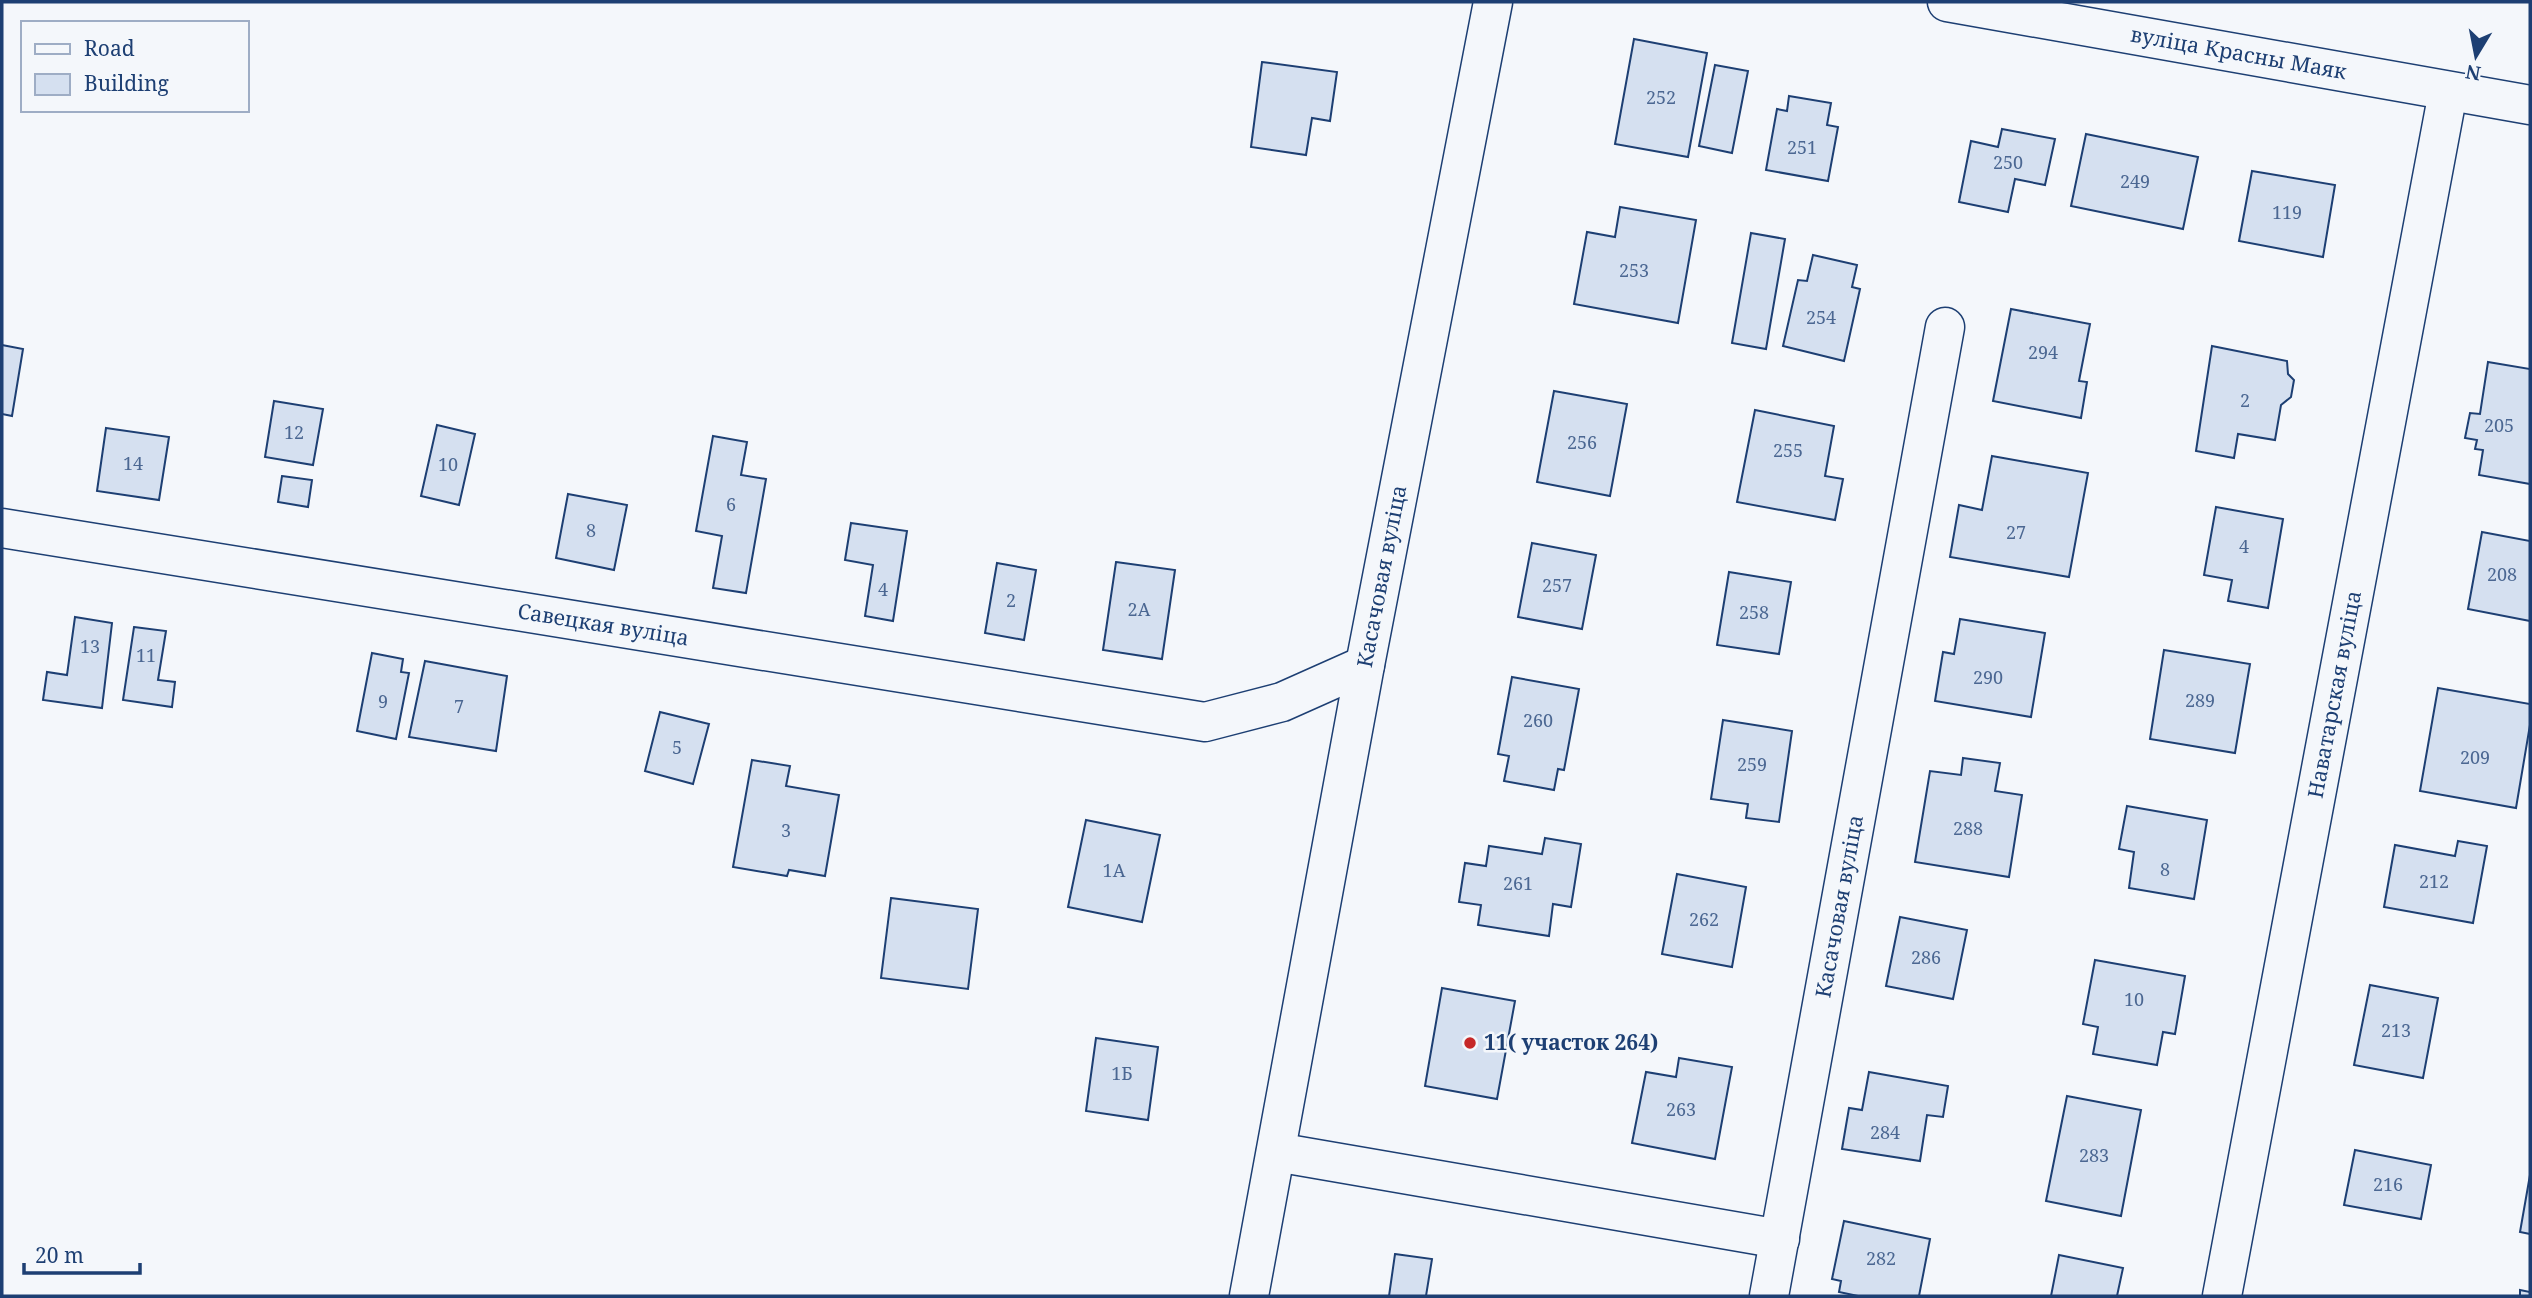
<svg xmlns="http://www.w3.org/2000/svg" width="2532" height="1298" viewBox="0 0 2532 1298" font-family="'Noto Serif',serif">
	<rect width="100%" height="100%" fill="#f4f7fb"/>
	<g fill="#d5e0f0" stroke="#1d3f73" stroke-width="2">
		<polygon points="1634,39 1707,53 1688,157 1615,144"/>
		<polygon points="1262,62 1337,72 1330,121 1312,118 1306,155 1251,147"/>
		<polygon points="1715,65 1748,71 1732,153 1699,146"/>
		<polygon points="1789,96 1831,103 1827,125 1838,127 1828,181 1766,170 1777,109 1787,111"/>
		<polygon points="2002,129 2055,139 2045,185 2015,179 2008,212 1959,202 1971,141 1998,147"/>
		<polygon points="2086,134 2198,157 2183,229 2071,206"/>
		<polygon points="2252,171 2335,185 2323,257 2239,241"/>
		<polygon points="1620,207 1696,220 1678,323 1574,304 1587,232 1615,237"/>
		<polygon points="1751,233 1785,239 1766,349 1732,343"/>
		<polygon points="1813,255 1857,265 1852,287 1860,289 1844,361 1783,346 1798,280 1807,281"/>
		<polygon points="2011,309 2090,324 2079,381 2087,382 2081,418 1993,401"/>
		<polygon points="2,345 23,349 12,416 2,414"/>
		<polygon points="2212,346 2287,361 2288,374 2294,380 2291,397 2281,405 2275,440 2238,434 2234,458 2196,451"/>
		<polygon points="2488,362 2530,369 2530,484 2479,475 2483,450 2475,449 2477,440 2465,438 2470,413 2480,414"/>
		<polygon points="1554,391 1627,404 1610,496 1537,482"/>
		<polygon points="274,401 323,409 313,465 265,457"/>
		<polygon points="1755,410 1834,426 1825,476 1843,479 1835,520 1737,502"/>
		<polygon points="437,425 475,434 459,505 421,496"/>
		<polygon points="106,428 169,437 159,500 97,491"/>
		<polygon points="713,436 747,442 741,475 766,479 746,593 713,588 722,536 696,531"/>
		<polygon points="1992,456 2088,473 2069,577 1950,557 1959,505 1982,510"/>
		<polygon points="282,476 312,480 308,507 278,502"/>
		<polygon points="568,494 627,505 614,570 556,558"/>
		<polygon points="2216,507 2283,519 2268,608 2228,601 2232,580 2204,575"/>
		<polygon points="851,523 907,531 893,621 865,616 873,565 845,560"/>
		<polygon points="2482,532 2530,541 2530,621 2468,609"/>
		<polygon points="1532,543 1596,555 1582,629 1518,617"/>
		<polygon points="1116,562 1175,570 1162,659 1103,650"/>
		<polygon points="997,563 1036,570 1024,640 985,633"/>
		<polygon points="1729,572 1791,582 1779,654 1717,645"/>
		<polygon points="75,617 112,623 102,708 43,700 47,672 67,675"/>
		<polygon points="1960,619 2045,633 2031,717 1935,701 1943,652 1954,654"/>
		<polygon points="134,627 166,631 158,680 175,682 172,707 123,700"/>
		<polygon points="2164,650 2250,664 2235,753 2150,739"/>
		<polygon points="372,653 403,659 401,672 409,673 396,739 357,731"/>
		<polygon points="425,661 507,676 496,751 409,737"/>
		<polygon points="1512,677 1579,689 1564,770 1558,769 1554,790 1504,781 1509,756 1498,754"/>
		<polygon points="2438,688 2530,704 2530,725 2516,808 2420,791"/>
		<polygon points="660,712 709,724 693,784 645,771"/>
		<polygon points="1723,720 1792,731 1779,822 1746,818 1748,804 1711,799"/>
		<polygon points="1963,758 2000,763 1995,791 2022,795 2009,877 1915,862 1930,771 1961,775"/>
		<polygon points="752,760 790,766 786,786 839,795 825,876 789,870 787,876 733,867"/>
		<polygon points="2127,806 2207,820 2194,899 2129,888 2134,852 2119,849"/>
		<polygon points="1086,820 1160,835 1142,922 1068,907"/>
		<polygon points="1545,838 1581,844 1571,907 1553,904 1549,936 1478,925 1481,905 1459,902 1465,863 1486,866 1489,846 1542,854"/>
		<polygon points="2458,841 2487,846 2473,923 2384,907 2395,845 2455,856"/>
		<polygon points="1677,874 1746,887 1732,967 1662,954"/>
		<polygon points="891,898 978,909 968,989 881,978"/>
		<polygon points="1900,917 1967,930 1953,999 1886,986"/>
		<polygon points="2095,960 2185,976 2175,1034 2163,1032 2157,1065 2093,1054 2098,1027 2083,1024"/>
		<polygon points="2370,985 2438,998 2423,1078 2354,1065"/>
		<polygon points="1442,988 1515,1001 1497,1099 1425,1086"/>
		<polygon points="1096,1038 1158,1047 1148,1120 1086,1111"/>
		<polygon points="1679,1058 1732,1067 1715,1159 1632,1143 1646,1072 1676,1077"/>
		<polygon points="1869,1072 1948,1086 1943,1117 1927,1115 1920,1161 1842,1149 1849,1108 1862,1110"/>
		<polygon points="2067,1096 2141,1110 2121,1216 2046,1201"/>
		<polygon points="2355,1150 2431,1165 2421,1219 2344,1205"/>
		<polygon points="2530,1175 2530,1234 2520,1232"/>
		<polygon points="1844,1221 1930,1239 1919,1296 1858,1296 1839,1292 1841,1281 1832,1279"/>
		<polygon points="1395,1254 1432,1259 1426,1296 1389,1296"/>
		<polygon points="2059,1255 2123,1268 2117,1296 2051,1296"/>
		<polygon points="2520,1290 2530,1292 2530,1296 2520,1296"/>
	</g>
	<g fill="none" stroke-linecap="round" stroke-linejoin="round">
		<g stroke="#1d3f73" stroke-width="41">
			<g id="minor">
				<path id="s1" d="M1947,2l583,103"/>
				<path id="s2" d="M2,528l1203,194 77,-20 83,-37"/>
				<polyline points="1276,1152 1780,1239"/>
				<path id="s3" d="M1249,1296l116,-631 128,-663"/>
				<path id="s4" d="M1769,1296l176,-969"/>
				<path id="s5" d="M2222,1296l226,-1204"/>
			</g>
		</g>
		<use href="#minor" stroke="#f4f7fb" stroke-width="38"/>
	</g>
	<circle fill="#c62828" stroke="#f4f7fb" stroke-width="2.5" cx="1470" cy="1043" r="7"/>
	<g text-anchor="middle" stroke-width="5" stroke-linejoin="round" paint-order="stroke">
		<g font-size="18" fill="#4b6792">
			<text x="1661" y="104">252</text>
			<text x="1802" y="154">251</text>
			<text x="2008" y="169">250</text>
			<text x="2135" y="188">249</text>
			<text x="2287" y="219">119</text>
			<text x="1634" y="277">253</text>
			<text x="1821" y="324">254</text>
			<text x="2043" y="359">294</text>
			<text x="2245" y="407">2</text>
			<text x="2499" y="432">205</text>
			<text x="294" y="439">12</text>
			<text x="1582" y="449">256</text>
			<text x="1788" y="457">255</text>
			<text x="133" y="470">14</text>
			<text x="448" y="471">10</text>
			<text x="731" y="511">6</text>
			<text x="591" y="537">8</text>
			<text x="2016" y="539">27</text>
			<text x="2244" y="553">4</text>
			<text x="2502" y="581">208</text>
			<text x="1557" y="592">257</text>
			<text x="883" y="596">4</text>
			<text x="1011" y="607">2</text>
			<text x="1139" y="616">2А</text>
			<text x="1754" y="619">258</text>
			<text x="90" y="653">13</text>
			<text x="146" y="662">11</text>
			<text x="1988" y="684">290</text>
			<text x="2200" y="707">289</text>
			<text x="383" y="708">9</text>
			<text x="459" y="713">7</text>
			<text x="1538" y="727">260</text>
			<text x="677" y="754">5</text>
			<text x="2475" y="764">209</text>
			<text x="1752" y="771">259</text>
			<text x="1968" y="835">288</text>
			<text x="786" y="837">3</text>
			<text x="2165" y="876">8</text>
			<text x="1114" y="877">1А</text>
			<text x="2434" y="888">212</text>
			<text x="1518" y="890">261</text>
			<text x="1704" y="926">262</text>
			<text x="1926" y="964">286</text>
			<text x="2134" y="1006">10</text>
			<text x="2396" y="1037">213</text>
			<text x="1122" y="1080">1Б</text>
			<text x="1681" y="1116">263</text>
			<text x="1885" y="1139">284</text>
			<text x="2094" y="1162">283</text>
			<text x="2388" y="1191">216</text>
			<text x="1881" y="1265">282</text>
		</g>
		<g font-size="21" fill="#1d3f73" stroke="#f4f7fb">
			<text dy="7" stroke="none"><textPath href="#s1" startOffset="296">вуліца Красны Маяк</textPath></text>
			<text dy="7" stroke="none"><textPath href="#s3" startOffset="732">Касачовая вуліца</textPath></text>
			<text dy="7" stroke="none"><textPath href="#s2" startOffset="609">Савецкая вуліца</textPath></text>
			<text dy="7" stroke="none"><textPath href="#s5" startOffset="612">Наватарская вуліца</textPath></text>
			<text dy="7" stroke="none"><textPath href="#s4" startOffset="396">Касачовая вуліца</textPath></text>
		</g>
		<g font-size="21" font-weight="bold" fill="#1d3f73" stroke="#f4f7fb" text-anchor="start">
			<text x="1484" y="1050">11( участок 264)</text>
		</g>
	</g>
	<rect width="2532" height="1298" fill="none" stroke="#1d3f73" stroke-width="7"/>
	<rect x="21" y="21" width="228" height="91" fill="#f4f7fb" stroke="#9eadc5" stroke-width="2"/>
	<rect x="35" y="44" width="35" height="10" fill="#f4f7fb" stroke="#9eadc5" stroke-width="2"/>
	<text x="84" y="56" font-size="21" fill="#1d3f73">Road</text>
	<rect x="35" y="74" width="35" height="21" fill="#d5e0f0" stroke="#9eadc5" stroke-width="2"/>
	<text x="84" y="91" font-size="21" fill="#1d3f73">Building</text>
	<g transform="translate(2476 56) rotate(190)" stroke="#f4f7fb" stroke-width="5" paint-order="stroke">
	<path d="M0-5L12 26L0 18L-12 26Z" fill="#1d3f73"/>
	<text y="-10" font-size="19" font-weight="bold" text-anchor="middle" fill="#1d3f73">N</text>
	</g>
	<path d="M24 1263v10h116v-10" fill="none" stroke="#1d3f73" stroke-width="3.5"/>
	<text x="35" y="1263" font-size="21" fill="#1d3f73" stroke="#f4f7fb" stroke-width="5" paint-order="stroke">20 m</text>
</svg>
